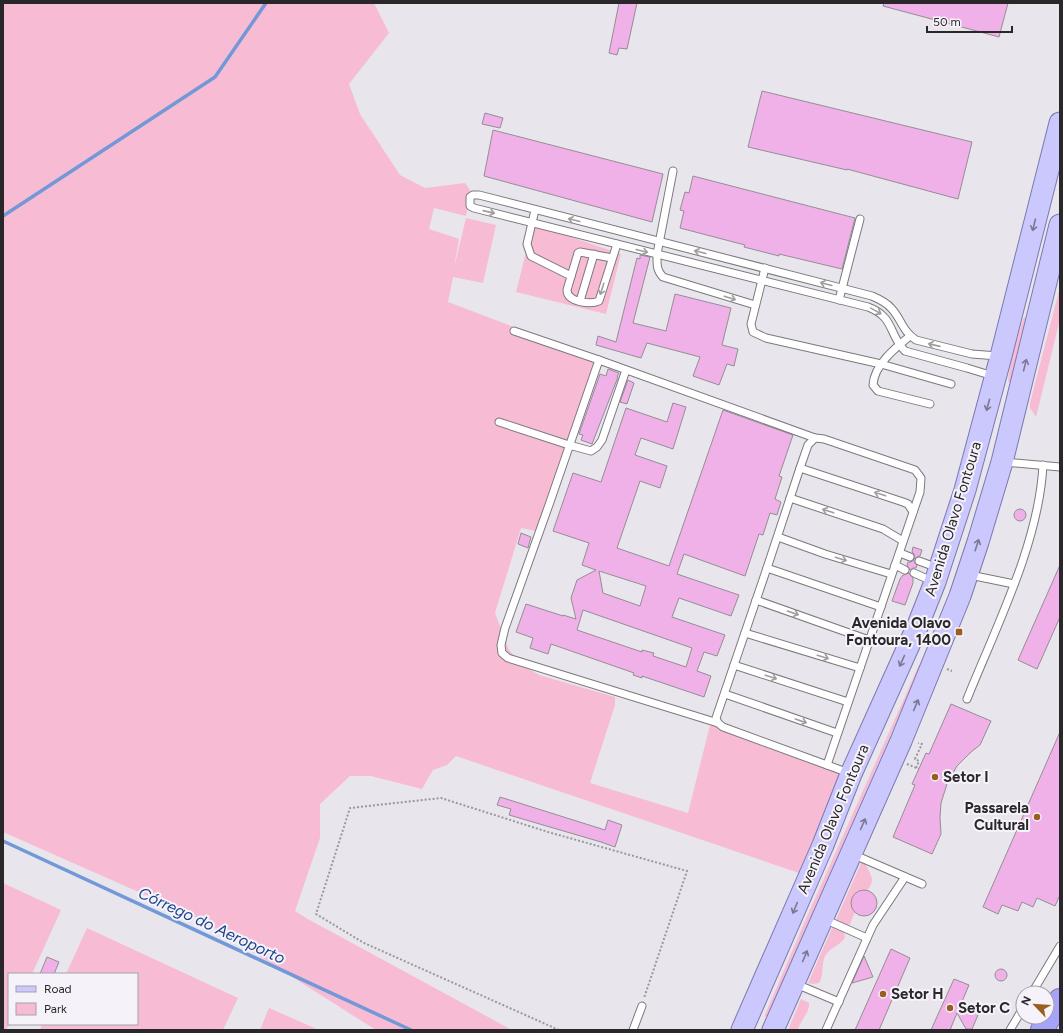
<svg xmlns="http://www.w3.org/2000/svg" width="1063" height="1033" viewBox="0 0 1063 1033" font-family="Figtree,sans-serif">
	<rect width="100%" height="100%" fill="#e8e5ec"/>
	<g fill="#f7bcd4">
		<polygon points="3,3 374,3 389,33 349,84 360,114 400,175 425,188 465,183 470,190 466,216 434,208 429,229 459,239 454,268 466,218 496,225 483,283 453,277 448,302 595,358 574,425 536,531 521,528 495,613 509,650 524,666 539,675 615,697 615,705 590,783 688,813 710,725 843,769 799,873 456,756 447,765 433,770 422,789 371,776 350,776 320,804 320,838 295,911 306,918 512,1030 376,1030 202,920 3,832"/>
		<polygon points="533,224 621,254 606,314 516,292"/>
		<polygon points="1060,287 1060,319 1036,417 1030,408 1030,403"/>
		<path d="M1024,317l2,1 -16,64h-2c1,-17 10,-49 16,-65z"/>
		<polygon points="919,665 921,666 767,1016 764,1017 805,921"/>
		<path d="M862,861c3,3 4,4 6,8 5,10 6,12 -1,22h-7l-7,5 -2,9 4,7 -5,12 -4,2 -11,-4z"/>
		<polygon points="3,883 61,910 32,974 9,974 9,1024 6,1030 3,1030"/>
		<path d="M833,926l11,5 1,6c-4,9 -14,9 -20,19 -4,9 -1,20 -6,27l-6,1 -5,-1z"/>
		<polygon points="87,928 238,998 223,1030 40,1030 42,1024 137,1024 137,974 66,974"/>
		<path d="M801,999l8,4c1,10 -9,17 -11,27h-10z"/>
		<polygon points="269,1008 319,1030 260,1030"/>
	</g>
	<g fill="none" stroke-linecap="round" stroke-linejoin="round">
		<g stroke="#7398d7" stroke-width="3.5">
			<polyline points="3,216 215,77 266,3"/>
			<polyline points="3,841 411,1030"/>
		</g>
	</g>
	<g fill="#f0b1e9" stroke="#948e93" fill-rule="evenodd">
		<polygon points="619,3 637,3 627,49 619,48 617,55 609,53"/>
		<polygon points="884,3 1008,3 999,37 883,6"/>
		<polygon points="762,91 972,142 958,199 847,169 847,170 748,147"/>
		<polygon points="485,113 503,118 500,128 482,124"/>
		<polygon points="493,130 663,174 652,222 484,176"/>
		<polygon points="693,176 855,218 842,269 779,254 779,256 744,247 745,245 680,228 684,211 680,210 685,192 689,193"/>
		<polygon points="640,255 650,257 633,323 666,331 675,294 731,308 722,345 738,349 734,366 727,364 719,385 693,376 700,357 647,343 641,358 596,345 598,336 616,342 637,258 640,259"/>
		<polygon points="608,369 619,373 617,377 618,377 592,444 581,440 583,435 579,434 600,374 606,376"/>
		<polygon points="628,380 634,383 627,404 620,402"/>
		<path d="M673,403l13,4 -13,42 -32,-11 -6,17 32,11 -7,22 -20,-7 -23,67 52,18 54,-156 70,25 -14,41 3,1 -7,22 6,3 -4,13 -7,-2 -7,22 -4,-1 -14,42 -61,-22 -7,20 62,21 -8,21 -52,-18 -7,19 53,18 -8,21 -13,-4 -7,19 14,5 -7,21 -62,-21v2l-9,-3 1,-2 -83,-29 -3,10 -18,-6 3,-10 -17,-6 10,-28 37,12v-1l13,4 -5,-21 6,-18 19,-10 -14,-5 7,-22 -36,-12 20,-58 28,9 25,-74 41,14zM599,571l47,15 -6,20 -37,-13zM583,610l109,38 -6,19 -33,-11 1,-3 -12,-3v2l-65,-22z"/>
		<circle cx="1020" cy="515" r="6"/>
		<polygon points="521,533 531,537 528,548 518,544"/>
		<polygon points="913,547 922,550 920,556 918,556 915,559 914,554 912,552"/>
		<polygon points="914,559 914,562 917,565 916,568 913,568 910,570 907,565 908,562 911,562"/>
		<polygon points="1060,565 1060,617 1037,669 1018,660"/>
		<polygon points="909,573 913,578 913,583 905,605 892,601 900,579 903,575"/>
		<polygon points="951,704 991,721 980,745 971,752 957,766 947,784 941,803 940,818 941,834 932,854 893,837 915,785 912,784 926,753 929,754"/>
		<polygon points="1060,732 1060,895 1055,906 1037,898 1033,907 1022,902 1018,911 1002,905 998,914 983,907"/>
		<polygon points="500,797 605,830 608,820 622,825 615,847 601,842 509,815 511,809 497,805"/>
		<circle cx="864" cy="903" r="13"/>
		<polygon points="891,949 910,958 879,1030 855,1030"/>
		<polygon points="864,956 873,977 852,983"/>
		<polygon points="47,957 59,962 54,974 40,974"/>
		<circle cx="1001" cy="975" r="6"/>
		<polygon points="954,979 969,985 958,1011 974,1009 979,1012 978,1015 972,1029 966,1029 957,1013 950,1030 931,1030"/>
	</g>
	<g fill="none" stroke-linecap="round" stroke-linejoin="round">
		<g stroke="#7b787f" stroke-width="9">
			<g id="lane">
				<path d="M673,171l-16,83c0,9 -1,16 6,23l92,28"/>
				<polyline points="535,210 527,244 531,256 571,276"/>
				<path d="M612,258l-32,-6 -2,1 -11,37c0,12 23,15 32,11l18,-57"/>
				<polyline points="765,268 751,324 753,332 766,338 881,364 951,384"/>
				<polyline points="839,300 860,219"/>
				<polyline points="580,301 594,254"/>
				<polyline points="514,331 599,360"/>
				<path d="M910,336c-15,12 -36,29 -37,49l5,6 52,13"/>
				<path d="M993,376l-26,-8 -62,-17c-17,-17 -10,-34 -37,-44l-394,-99 -4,-2v-9l3,-2h6l393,101c7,3 14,6 19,12 10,10 11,23 25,32l56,14 26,2"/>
				<polyline points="499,422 569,445 591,451 597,447 602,440 626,370"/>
				<polygon points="815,438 824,439 915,470 921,478 920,492 827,765 723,727 718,723 716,718 767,568 800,468 808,445"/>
				<polyline points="1004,462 1060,467"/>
				<polyline points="800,468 903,502 908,504 913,512"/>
				<polyline points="790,498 883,529 903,541"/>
				<polyline points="778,537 825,554 891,574"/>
				<polyline points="900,553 910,557"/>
				<polyline points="919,561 938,568"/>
				<polyline points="895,565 905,570"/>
				<polyline points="767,568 881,607"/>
				<polyline points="914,573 934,582"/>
				<polyline points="970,575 1014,584"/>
				<polyline points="756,600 869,640"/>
				<polyline points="745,633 860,668"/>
				<polyline points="734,665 848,702"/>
				<polyline points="725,694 837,733"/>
				<path d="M967,699c29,-72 72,-156 76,-234"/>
				<polyline points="718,723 508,658 502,653 501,645 505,628 550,502 599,360 815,438"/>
				<polyline points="827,765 849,773"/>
				<polyline points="852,854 922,884"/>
				<polyline points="824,919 867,938"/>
				<polyline points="796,984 839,1002"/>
				<polyline points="1032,993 1060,946"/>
				<polyline points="633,1030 642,1006"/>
				<polyline points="826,1030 873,925 905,877"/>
				<polyline points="1010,1030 1023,1008"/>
			</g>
		</g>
		<g stroke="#7a78b1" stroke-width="23">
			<g id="primary">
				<polyline points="742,1030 823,845 851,774 918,625 935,582 965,490 1001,356 1060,123"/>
				<polyline points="773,1030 901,741 960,596 978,542 1002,462 1060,225"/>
			</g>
		</g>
		<g stroke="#7a78b1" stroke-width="24">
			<polyline id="highway" points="1042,1030 1060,1000"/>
		</g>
		<g stroke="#9a989d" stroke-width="2" stroke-dasharray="2 2" stroke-linecap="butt">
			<polyline points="947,669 952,671"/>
			<polyline points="907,764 919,769"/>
			<polyline points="916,768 919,761 915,759 922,744 918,743"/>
			<polyline points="559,1030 364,943 316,914 350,808 441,798 548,832 687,871 644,998"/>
		</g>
		<use href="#lane" stroke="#fff" stroke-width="7"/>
		<use href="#primary" stroke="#cac8fc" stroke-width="21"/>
		<use href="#highway" stroke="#a6a4fa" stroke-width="22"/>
	</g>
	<defs><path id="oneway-shaft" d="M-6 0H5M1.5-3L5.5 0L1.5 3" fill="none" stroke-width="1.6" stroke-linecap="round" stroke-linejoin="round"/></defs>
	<g stroke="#9f9e9f">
		<use href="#oneway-shaft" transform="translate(489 212) rotate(13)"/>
		<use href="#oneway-shaft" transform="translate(574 220) rotate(-166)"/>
		<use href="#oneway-shaft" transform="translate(642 251) rotate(14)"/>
		<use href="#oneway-shaft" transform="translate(700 252) rotate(-166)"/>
		<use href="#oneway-shaft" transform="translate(826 284) rotate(-165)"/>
		<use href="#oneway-shaft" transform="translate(602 289) rotate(108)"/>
		<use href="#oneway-shaft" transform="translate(730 298) rotate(17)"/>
		<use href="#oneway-shaft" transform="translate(876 311) rotate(29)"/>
		<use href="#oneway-shaft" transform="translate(934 345) rotate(-167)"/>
		<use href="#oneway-shaft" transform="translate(880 494) rotate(-162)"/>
		<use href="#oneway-shaft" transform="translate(828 511) rotate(-162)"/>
		<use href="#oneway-shaft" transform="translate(841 559) rotate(17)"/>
		<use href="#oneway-shaft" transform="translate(793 613) rotate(19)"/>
		<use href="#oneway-shaft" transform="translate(823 657) rotate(17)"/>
		<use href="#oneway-shaft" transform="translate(771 677) rotate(18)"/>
		<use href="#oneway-shaft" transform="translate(801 721) rotate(19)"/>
	</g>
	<g stroke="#7a7893">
		<use href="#oneway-shaft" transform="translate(1034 225) rotate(104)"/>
		<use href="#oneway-shaft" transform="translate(1025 365) rotate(-76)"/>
		<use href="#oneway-shaft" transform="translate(988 405) rotate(105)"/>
		<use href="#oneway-shaft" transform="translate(977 545) rotate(-72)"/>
		<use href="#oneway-shaft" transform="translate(902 661) rotate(114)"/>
		<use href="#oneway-shaft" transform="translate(916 705) rotate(-67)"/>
		<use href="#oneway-shaft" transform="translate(863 824) rotate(-66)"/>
		<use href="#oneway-shaft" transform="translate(795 908) rotate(113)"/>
		<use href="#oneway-shaft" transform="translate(805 956) rotate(-67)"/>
	</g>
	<g fill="#9a5e20" stroke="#f6f2fa" stroke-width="1.5">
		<rect x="955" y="628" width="8" height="8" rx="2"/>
		<circle cx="935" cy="777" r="4"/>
		<circle cx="1037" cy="817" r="4"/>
		<circle cx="883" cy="994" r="4"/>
		<circle cx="950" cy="1008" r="4"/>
	</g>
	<g text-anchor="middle" stroke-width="4" stroke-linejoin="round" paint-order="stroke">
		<g font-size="15" fill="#29272a" stroke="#f6f2fa">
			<text transform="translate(953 519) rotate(-73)" y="5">Avenida Olavo Fontoura</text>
			<text transform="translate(833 819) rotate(-67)" y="5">Avenida Olavo Fontoura</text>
		</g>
		<g font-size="15" font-weight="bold" fill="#29272a" stroke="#f6f2fa" text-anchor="start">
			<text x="951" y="628" text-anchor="end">Avenida Olavo<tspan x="951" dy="17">Fontoura, 1400</tspan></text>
			<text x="943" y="782">Setor I</text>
			<text x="1029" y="813" text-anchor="end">Passarela<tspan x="1029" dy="17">Cultural</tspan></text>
			<text x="891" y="999">Setor H</text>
			<text x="958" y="1013">Setor C</text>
		</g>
		<g font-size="16" font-style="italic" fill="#18428c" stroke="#f6f2fa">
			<text transform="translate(212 925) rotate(25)" y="6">Córrego do Aeroporto</text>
		</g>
	</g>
	<rect width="1063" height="1033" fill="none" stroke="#29272a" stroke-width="8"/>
	<rect x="8" y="973" width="130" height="52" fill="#f6f2fa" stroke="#a4a1a7"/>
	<rect x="16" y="986" width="20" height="6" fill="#cac8fc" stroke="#a4a1a7"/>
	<text x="44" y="993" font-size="12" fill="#29272a">Road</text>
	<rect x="16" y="1003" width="20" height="12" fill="#f7bcd4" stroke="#a4a1a7"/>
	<text x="44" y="1013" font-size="12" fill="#29272a">Park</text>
	<g transform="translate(1035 1005) rotate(295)"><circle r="19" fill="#f6f2fa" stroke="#a4a1a7"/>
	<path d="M0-3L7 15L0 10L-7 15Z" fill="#9a5e20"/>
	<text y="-6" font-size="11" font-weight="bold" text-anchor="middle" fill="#29272a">N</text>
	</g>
	<path d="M927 26v6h85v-6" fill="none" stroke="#29272a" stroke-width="2"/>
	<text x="933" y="26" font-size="12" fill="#29272a" stroke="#f6f2fa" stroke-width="3" paint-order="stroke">50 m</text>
</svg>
